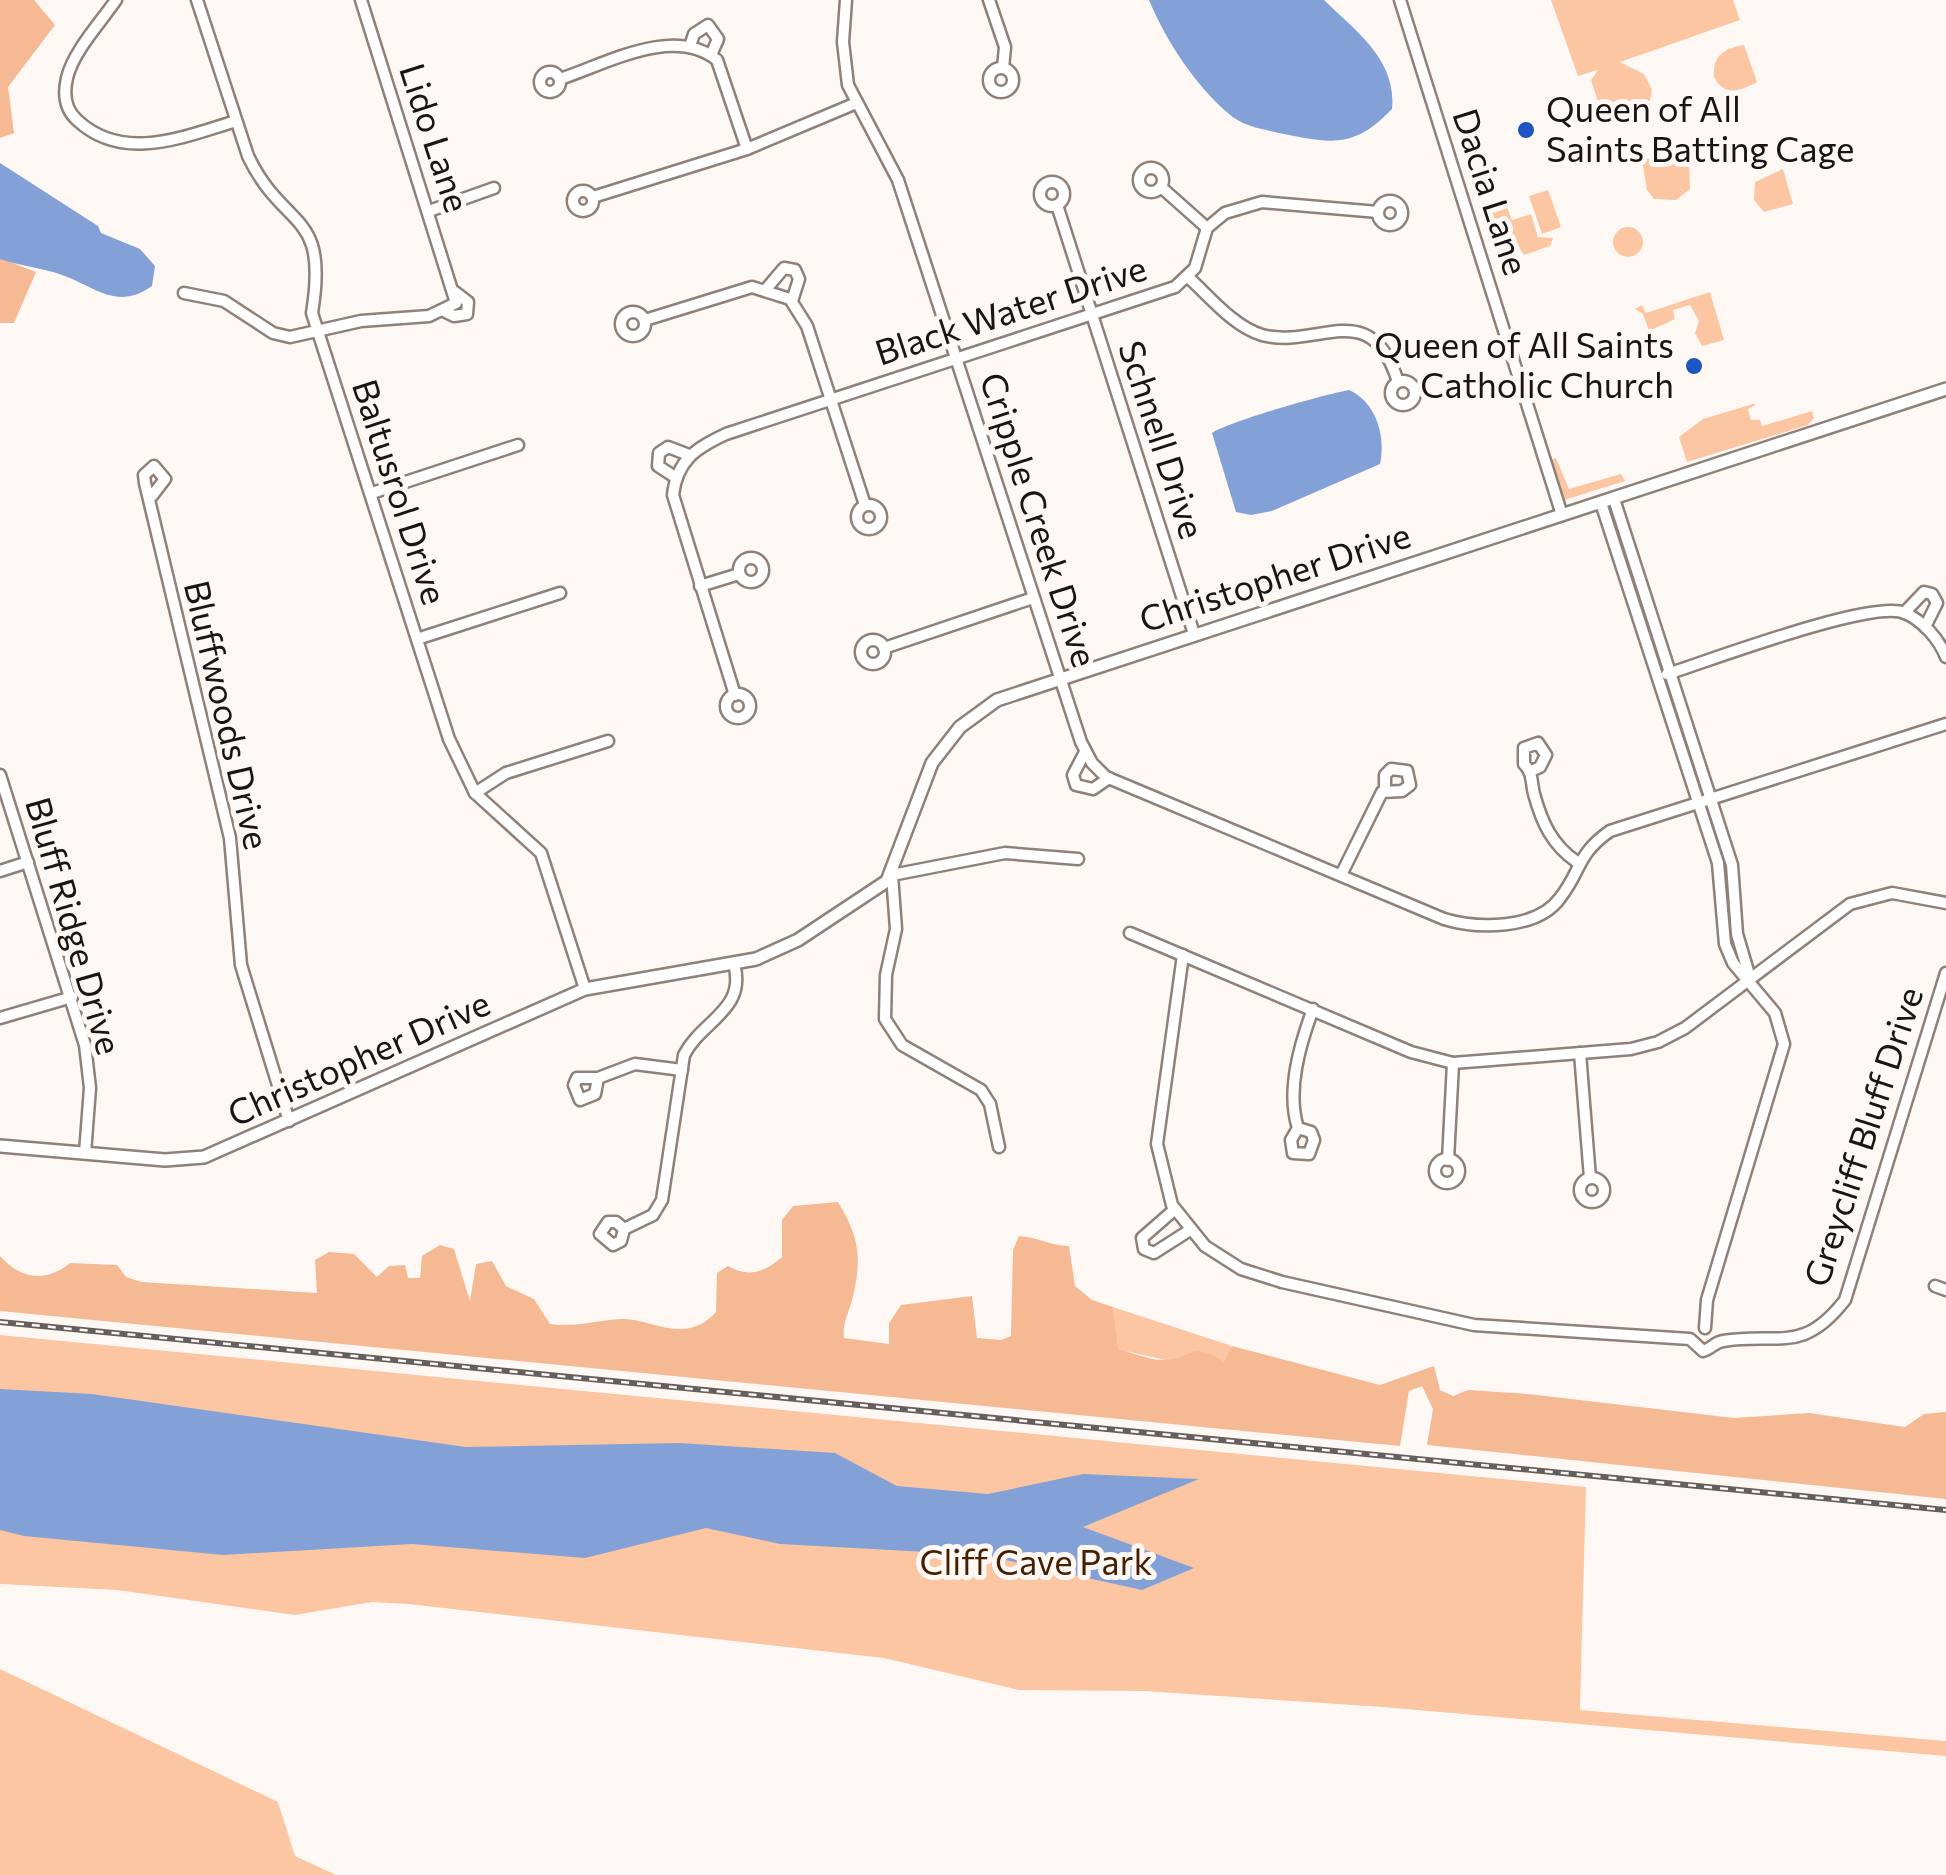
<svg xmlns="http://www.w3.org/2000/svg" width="1946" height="1875" viewBox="0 0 1946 1875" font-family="Commissioner,sans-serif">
	<rect width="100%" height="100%" fill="#fef8f5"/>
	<g fill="#fcc6a3">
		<polygon points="1551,0 1733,0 1740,20 1620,62 1644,74 1652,90 1648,111 1606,126 1591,80 1598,70 1578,76"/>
		<path d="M1744,45l13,37c-17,9 -33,15 -43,-5 -2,-22 11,-29 30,-32z"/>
		<polygon points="1675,151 1689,162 1690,189 1676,200 1654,199 1647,190 1642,160"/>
		<polygon points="1783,169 1793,204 1764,212 1754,200 1755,182"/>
		<polygon points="1548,190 1561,227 1542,234 1529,196"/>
		<polygon points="1505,202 1512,220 1531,214 1538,237 1553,238 1550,246 1524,255 1516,242 1502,244 1490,206"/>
		<circle cx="1628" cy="242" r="15"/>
		<polygon points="1710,292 1724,340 1702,346 1695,333 1699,321 1690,305 1673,310 1675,319 1649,331 1643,314 1635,309 1642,305 1646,313"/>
		<polygon points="1753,404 1756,405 1748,409 1751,420 1760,420 1762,426 1812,411 1814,418 1808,425 1687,462 1679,437 1703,419"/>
		<polygon points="1556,458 1569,489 1621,474 1625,481 1564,500 1549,460"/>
		<polygon points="1113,1307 1232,1346 1224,1363 1165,1360 1117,1349"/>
		<polygon points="0,1335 1586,1487 1580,1710 1946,1741 1946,1756 1383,1707 1144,1691 1019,1690 884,1658 408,1604 372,1602 295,1615 117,1590 0,1584"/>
		<polygon points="0,1669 278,1802 295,1856 336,1875 0,1875"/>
	</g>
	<g fill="#f5b994">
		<polygon points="0,0 34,0 55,25 8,87 14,133 0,138"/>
		<polygon points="0,258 36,272 14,323 0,323"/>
		<path d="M838,1202c20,33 24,52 16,90 -3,18 -12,28 -10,46l45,6v-21l12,-18 71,-9 5,42 24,2 10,-4 2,-86 6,-14c19,1 31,10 50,10l6,40 17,14 21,7 5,42c13,3 33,12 47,11 30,-2 24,-20 59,2l8,-16 148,39 54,-19 6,24 13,6 15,-6 60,4 206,24 75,-5 96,14 19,-13 22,-2v87l-519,-54 6,-36 -11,-23 -13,5 -9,55 -1400,-135v-55c20,23 46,27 70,7l47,2 9,12 16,5 175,11 -2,-33 14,-8 25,2 23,23 12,-11 16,-1 3,13h12l2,-22 18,-11 14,4 16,52 6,-37 16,-3 14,25 28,13 16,25c25,3 45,-3 70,-5 31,-2 64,28 96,-7l1,-39 11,-7c21,12 37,6 54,-9v-37l11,-14z"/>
	</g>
	<g fill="#84a1d7">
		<path d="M1149,0h175c32,31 73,60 68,109 -39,41 -62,34 -113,24 -17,-4 -37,-7 -50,-19 -34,-29 -63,-73 -80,-114z"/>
		<path d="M0,163l98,63 3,7 39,16 15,17 -3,20c-35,25 -56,1 -90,-11 -19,-7 -42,-9 -62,-16z"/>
		<path d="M1349,390c27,12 37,46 31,74l-108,47 -21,4 -15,-3 -24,-79c15,-11 114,-39 137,-43z"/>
		<polygon points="0,1389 92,1394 466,1447 680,1443 835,1453 897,1486 988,1494 1083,1474 1199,1479 1083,1527 1194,1568 1142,1590 983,1555 780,1544 706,1528 585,1558 412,1544 223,1555 24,1536 0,1530"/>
	</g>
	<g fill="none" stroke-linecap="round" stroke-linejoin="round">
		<g stroke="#8d817a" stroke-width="15">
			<g id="minor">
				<path d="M116,0c-16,23 -43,52 -49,78 -4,17 -2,31 10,42 46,43 106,17 159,1"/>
				<path d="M197,0l51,156c37,77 81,52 64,157l137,426 26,54 66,60 44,136"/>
				<path d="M846,0l-3,42 5,43 50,95 183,562 11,21 14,14 338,142c33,10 93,11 116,-21 22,-28 16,-43 50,-67l336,-107"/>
				<polyline points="989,0 1005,47 1003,68"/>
				<polyline points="1400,0 1562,515"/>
				<polyline points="690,46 694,34 708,25 718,39 711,55"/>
				<circle cx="1001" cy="80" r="12"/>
				<circle cx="550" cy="82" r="10"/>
				<path d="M560,79c46,-15 113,-54 157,-19l30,89"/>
				<circle cx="1151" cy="180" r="12"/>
				<circle cx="1052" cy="194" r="12"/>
				<polyline points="1161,187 1207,228"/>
				<circle cx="583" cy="201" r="10"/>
				<polyline points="593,197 747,149 854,104"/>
				<circle cx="1390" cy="213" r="12"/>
				<polyline points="1057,205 1194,634"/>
				<polyline points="429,211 494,188"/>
				<path d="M1188,277c21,19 46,50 74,58 56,15 109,-41 136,47"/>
				<polyline points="767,288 784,268 795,270 799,279 792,301"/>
				<polyline points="184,293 224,301 273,333 290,337 361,321 429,316 456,303 361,0"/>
				<polyline points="444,311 454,316 467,314 468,302 455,292"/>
				<circle cx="633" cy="324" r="12"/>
				<polyline points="645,320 752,287 790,299 807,326 865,505"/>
				<circle cx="1403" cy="393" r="12"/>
				<polyline points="675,477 658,466 659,453 668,447 689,455"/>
				<polyline points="372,493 518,445"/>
				<polyline points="152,496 165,479 154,466 144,475 145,483 230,838 241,965 289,1121"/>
				<polyline points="1614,499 1732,865 1737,934 1750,978"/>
				<polyline points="1601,503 1718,863 1725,944 1733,963 1775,1013 1784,1044 1707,1300 1705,1328"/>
				<circle cx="869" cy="517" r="12"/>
				<circle cx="751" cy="570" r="12"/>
				<polyline points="700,586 739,574"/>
				<polyline points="1904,613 1924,592 1932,594 1937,603 1925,627"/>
				<polyline points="417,639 560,593"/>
				<circle cx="873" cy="652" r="12"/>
				<polyline points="884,648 1033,598"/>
				<path d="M1667,674c42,-13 205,-75 238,-61 18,8 34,26 41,44"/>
				<circle cx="738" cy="706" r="12"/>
				<path d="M735,695l-62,-200c4,-35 23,-47 53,-61l449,-147 20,-19 12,-40 18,-15 37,-11 116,10"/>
				<polyline points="1085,752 1073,775 1076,785 1093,789 1109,778"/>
				<path d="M1531,771l9,-4 6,-12 -8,-12 -14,5v16c9,9 7,18 10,30 8,29 18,51 43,68"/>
				<polyline points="0,775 85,1045 90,1088 85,1153"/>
				<polyline points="475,793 506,773 608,741"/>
				<polyline points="0,871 28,862"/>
				<polyline points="1342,873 1382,792 1402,791 1410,785 1407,771 1391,769 1385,775 1385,789"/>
				<polyline points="1130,933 1411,1052 1453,1063 1631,1049 1658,1042 1685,1028 1850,904 1892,893 1946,903"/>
				<path d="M1183,955l-26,189 15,61 33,41 36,23 41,13 192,43 216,14 13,12c8,-2 12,-9 20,-10 56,-9 79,14 122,-41l101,-327"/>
				<polyline points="0,1018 72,997"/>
				<polyline points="1580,1053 1590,1178"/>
				<polyline points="598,1078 577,1078 574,1085 580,1100 595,1094 598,1078 635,1064 682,1070"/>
				<path d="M1298,1128l13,4 3,8 -5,14 -16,-1 -2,-13 7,-12c-12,-37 2,-84 15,-119"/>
				<polyline points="999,1147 990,1104 981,1090 902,1045 885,1019 886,975 896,929 892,875 1005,853 1078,859"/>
				<circle cx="1447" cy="1171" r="12"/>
				<polyline points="1448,1160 1453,1063"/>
				<circle cx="1592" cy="1190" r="12"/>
				<polyline points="1174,1210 1142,1238 1144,1249 1154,1253 1190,1230"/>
				<path d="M624,1229l-3,12 -8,4 -13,-11 8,-12h8l8,7 29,-14 9,-15 22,-145c18,-35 63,-45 50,-91"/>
				<polyline points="1935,1286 1946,1290"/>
			</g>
		</g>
		<g stroke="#8d817a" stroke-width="16">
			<polyline id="tertiary" points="0,1146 165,1160 204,1157 585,989 756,959 798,940 887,881 932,763 960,727 997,700 1946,389"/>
		</g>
		<use href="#minor" stroke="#fff" stroke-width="10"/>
		<use href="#tertiary" stroke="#fff" stroke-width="11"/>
		<g stroke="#635f5c" stroke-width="6">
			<polyline id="rail" points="0,1322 1946,1510"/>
		</g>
		<use href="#rail" stroke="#fef8f5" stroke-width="2.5" stroke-dasharray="8" stroke-linecap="butt"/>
	</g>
	<g fill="#1f55c2" stroke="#fef8f5" stroke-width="4">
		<circle cx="1526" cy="130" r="10"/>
		<circle cx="1694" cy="366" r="10"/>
	</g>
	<g text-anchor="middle" stroke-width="10" stroke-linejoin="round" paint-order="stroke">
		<g font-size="35" fill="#191512" stroke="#fef8f5" text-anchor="start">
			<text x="1546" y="122">Queen of All<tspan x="1546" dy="40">Saints Batting Cage</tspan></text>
			<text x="1674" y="358" text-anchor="end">Queen of All Saints<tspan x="1674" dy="40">Catholic Church</tspan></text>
		</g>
		<g font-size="35" fill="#191512" stroke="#fef8f5">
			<text transform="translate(434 138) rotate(72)" y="12">Lido Lane</text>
			<text transform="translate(1490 192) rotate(72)" y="12">Dacia Lane</text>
			<text transform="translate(1011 311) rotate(-18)" y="12">Black Water Drive</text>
			<text transform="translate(1161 440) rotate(72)" y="12">Schnell Drive</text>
			<text transform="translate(399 492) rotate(72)" y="12">Baltusrol Drive</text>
			<text transform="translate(1038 520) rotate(72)" y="12">Cripple Creek Drive</text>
			<text transform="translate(1275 578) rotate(-18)" y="12">Christopher Drive</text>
			<text transform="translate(226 715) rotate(77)" y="12">Bluffwoods Drive</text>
			<text transform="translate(73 926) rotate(74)" y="12">Bluff Ridge Drive</text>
			<text transform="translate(359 1059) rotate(-24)" y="12">Christopher Drive</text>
			<text transform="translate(1864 1137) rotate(-72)" y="12">Greycliff Bluff Drive</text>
		</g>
		<g font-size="35" fill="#441f02" stroke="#fef8f5">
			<text x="1036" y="1575">Cliff Cave Park</text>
		</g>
	</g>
</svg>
